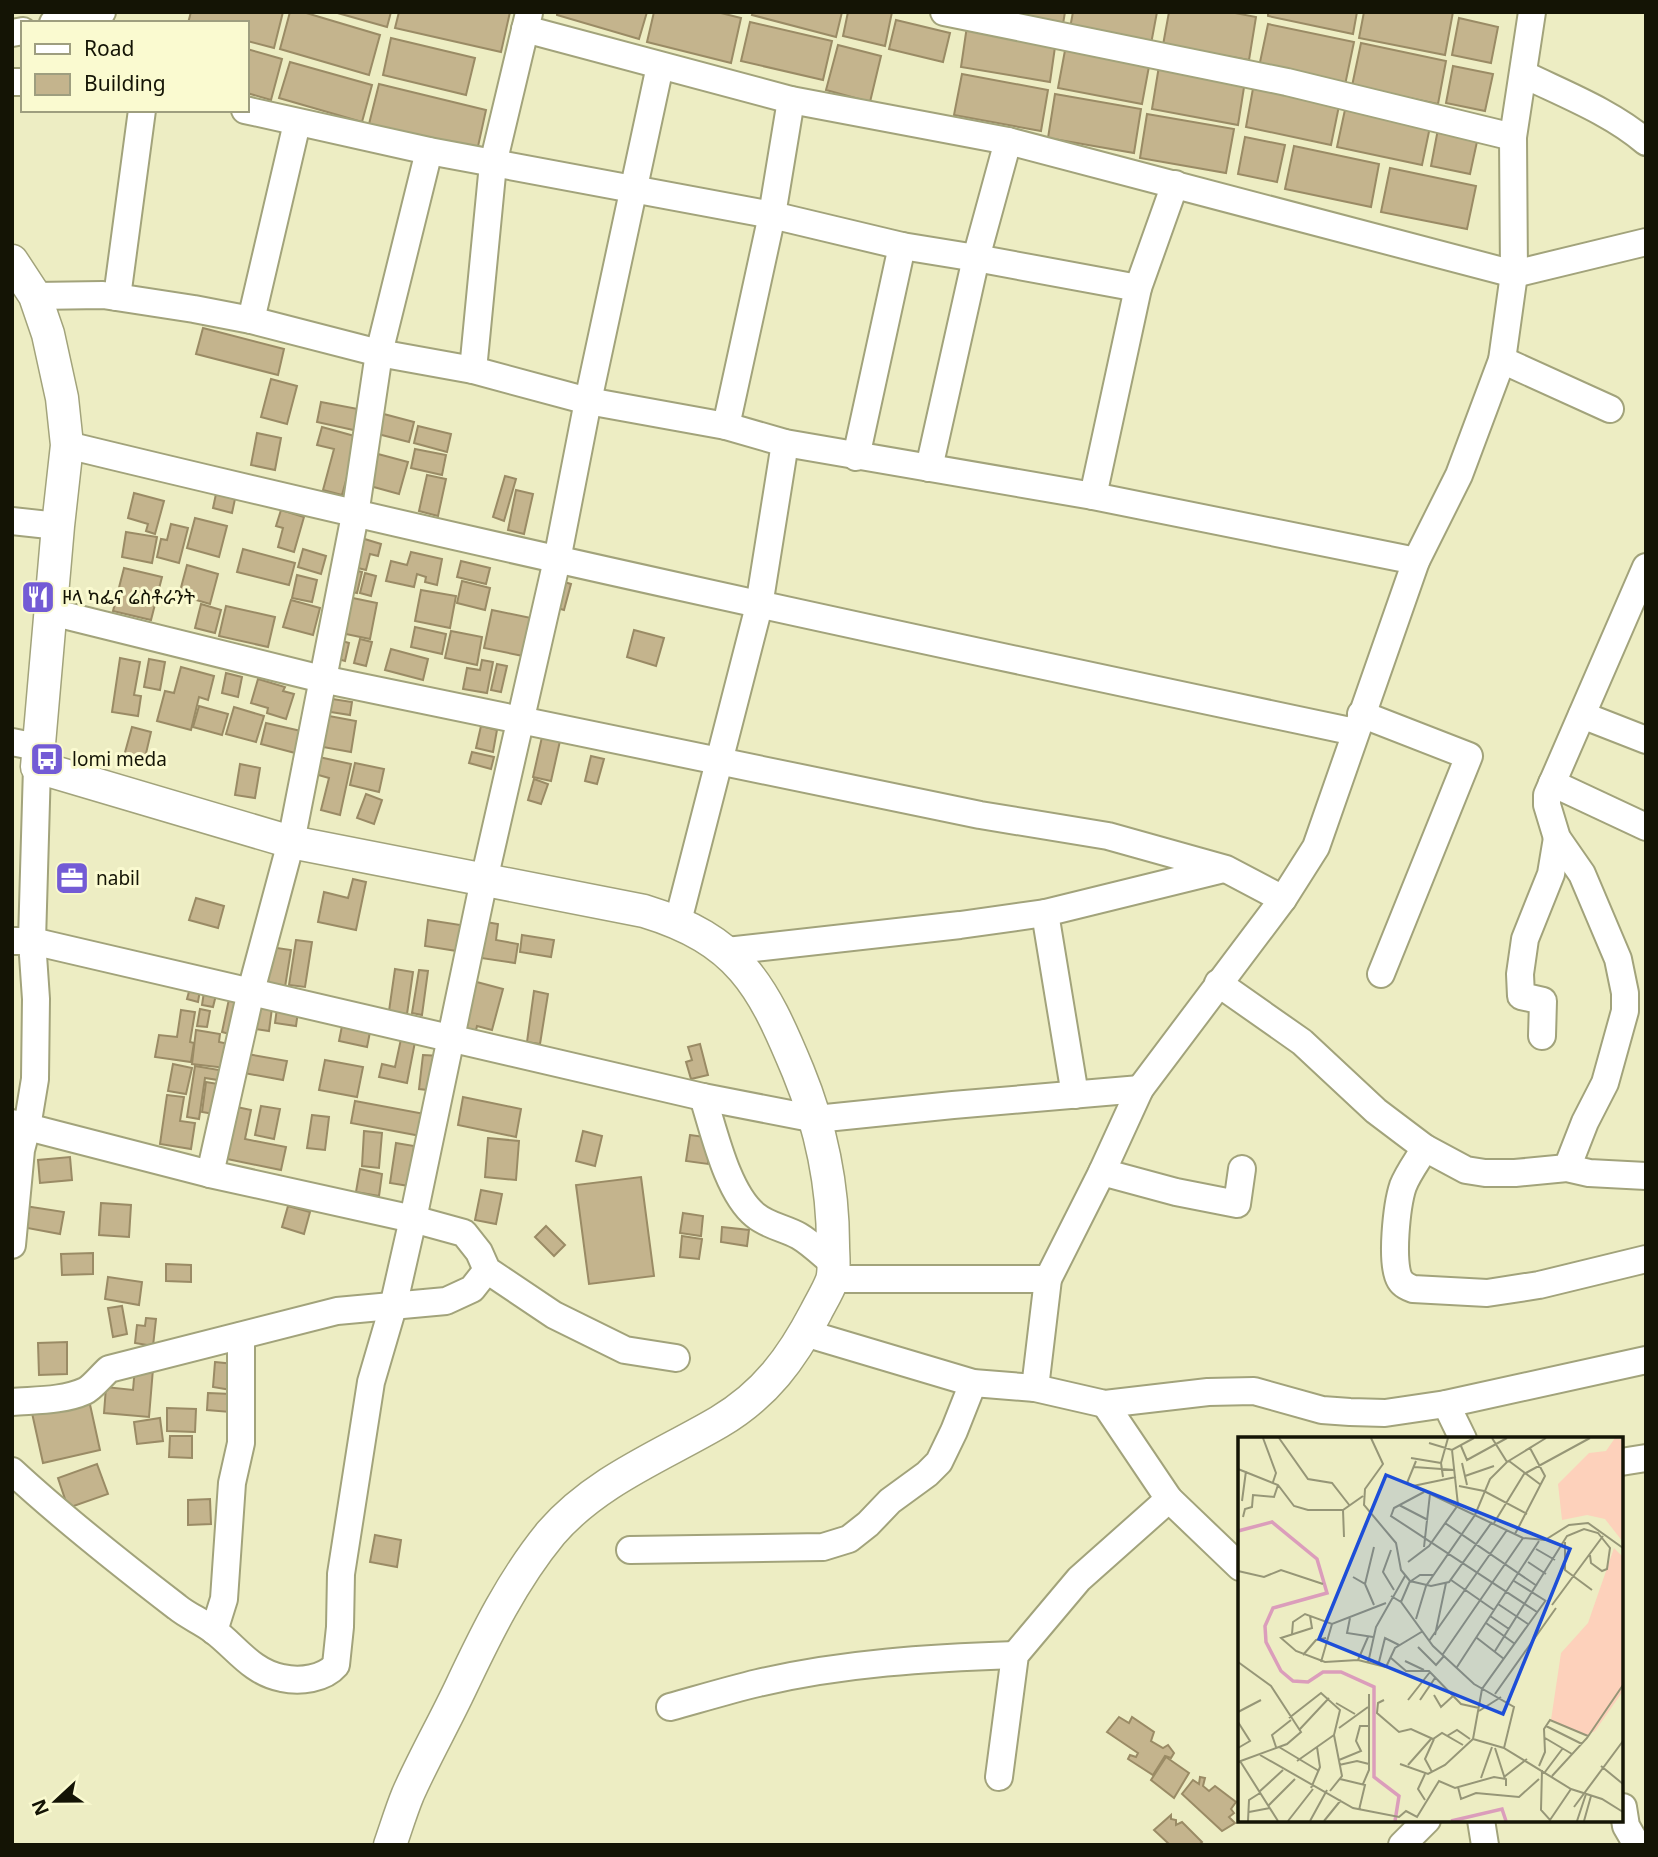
<svg xmlns="http://www.w3.org/2000/svg" width="1658" height="1857" viewBox="0 0 1658 1857" font-family="'Noto Sans','Noto Sans Ethiopic',sans-serif">
	<rect width="100%" height="100%" fill="#ededc3"/>
	<g fill="#c4b48d" stroke="#9a8b65" stroke-width="2">
		<polygon points="191,12 283,12 274,48 247,41 247,23 188,23"/>
		<polygon points="290,12 303,12 380,35 369,75 280,49"/>
		<polygon points="334,12 391,12 387,27"/>
		<polygon points="399,12 510,12 501,52 395,28"/>
		<polygon points="557,12 647,12 639,39 557,15"/>
		<polygon points="654,12 717,12 741,18 731,63 647,42"/>
		<polygon points="753,12 842,12 836,37 752,15"/>
		<polygon points="848,12 892,12 885,46 843,36"/>
		<polygon points="997,12 1065,12 1063,24"/>
		<polygon points="1073,12 1157,12 1151,44 1070,28"/>
		<polygon points="1169,12 1230,12 1256,17 1249,60 1163,45"/>
		<polygon points="1268,12 1357,12 1353,34 1268,16"/>
		<polygon points="1364,12 1453,12 1445,55 1359,38"/>
		<polygon points="1459,18 1498,27 1491,63 1452,55"/>
		<polygon points="896,20 950,33 943,62 889,49"/>
		<polygon points="750,22 832,41 823,80 741,61"/>
		<polygon points="1268,24 1354,42 1345,85 1259,67"/>
		<polygon points="967,26 1056,40 1050,82 961,67"/>
		<polygon points="391,38 475,58 466,95 383,75"/>
		<polygon points="1361,43 1446,61 1438,104 1352,86"/>
		<polygon points="838,45 881,56 870,102 826,90"/>
		<polygon points="1066,45 1150,61 1142,104 1058,88"/>
		<polygon points="247,49 282,59 271,100 247,93"/>
		<polygon points="290,62 372,85 362,122 279,98"/>
		<polygon points="1159,66 1245,81 1238,125 1152,109"/>
		<polygon points="1453,66 1493,74 1485,111 1446,103"/>
		<polygon points="962,74 1048,90 1041,131 954,115"/>
		<polygon points="1254,83 1340,101 1331,145 1246,127"/>
		<polygon points="379,84 486,110 477,151 369,124"/>
		<polygon points="1055,94 1141,109 1134,153 1048,138"/>
		<polygon points="1346,105 1431,122 1422,165 1337,147"/>
		<polygon points="1147,114 1234,129 1226,173 1140,158"/>
		<polygon points="1438,129 1478,137 1470,174 1431,166"/>
		<polygon points="1245,137 1285,145 1277,182 1238,174"/>
		<polygon points="1294,146 1379,164 1371,207 1285,189"/>
		<polygon points="1390,168 1476,186 1467,229 1381,212"/>
		<polygon points="203,328 284,349 278,375 196,354"/>
		<polygon points="271,379 297,386 287,424 261,417"/>
		<polygon points="321,402 363,410 358,431 317,422"/>
		<polygon points="380,413 414,422 409,442 374,433"/>
		<polygon points="418,426 451,434 447,452 414,443"/>
		<polygon points="322,427 358,437 342,495 323,490 334,449 317,445"/>
		<polygon points="257,433 281,438 275,470 251,465"/>
		<polygon points="415,449 446,455 442,475 411,468"/>
		<polygon points="378,454 408,462 399,494 370,486"/>
		<polygon points="427,475 446,479 438,516 419,511"/>
		<polygon points="505,476 516,479 504,521 493,517"/>
		<polygon points="516,490 533,494 524,534 508,530"/>
		<polygon points="134,493 164,501 155,534 146,531 148,524 128,518"/>
		<polygon points="216,494 235,499 232,513 213,508"/>
		<polygon points="281,510 304,517 294,552 278,547 283,528 276,526"/>
		<polygon points="195,518 227,526 219,557 187,548"/>
		<polygon points="171,524 188,528 179,563 157,557 161,539 167,540"/>
		<polygon points="126,532 157,537 152,563 122,557"/>
		<polygon points="358,537 381,544 378,556 370,554 366,570 350,566"/>
		<polygon points="243,549 295,563 289,585 237,572"/>
		<polygon points="303,549 326,556 321,574 298,567"/>
		<polygon points="411,552 442,559 437,585 425,582 426,577 417,574 414,587 386,581 391,561 407,565"/>
		<polygon points="461,561 490,568 486,584 457,577"/>
		<polygon points="187,565 218,574 210,604 179,595"/>
		<polygon points="124,568 162,577 151,620 113,611"/>
		<polygon points="353,570 362,572 357,593 348,591"/>
		<polygon points="365,573 376,576 371,596 360,593"/>
		<polygon points="297,575 317,580 312,602 292,598"/>
		<polygon points="554,579 571,584 564,610 547,605"/>
		<polygon points="462,581 490,588 485,610 457,603"/>
		<polygon points="421,590 456,596 450,628 415,621"/>
		<polygon points="348,597 377,603 370,639 341,633"/>
		<polygon points="291,600 320,608 313,635 283,627"/>
		<polygon points="201,604 221,610 215,633 195,628"/>
		<polygon points="226,606 275,617 268,647 219,636"/>
		<polygon points="492,610 531,618 523,656 484,648"/>
		<polygon points="415,627 446,634 442,654 411,647"/>
		<polygon points="634,630 664,638 656,666 627,657"/>
		<polygon points="451,631 482,637 477,665 445,658"/>
		<polygon points="335,639 349,643 345,661 331,657"/>
		<polygon points="360,639 372,642 366,666 354,663"/>
		<polygon points="391,649 428,659 423,680 385,670"/>
		<polygon points="120,658 140,662 134,695 141,696 138,716 112,712"/>
		<polygon points="149,659 165,662 160,690 144,687"/>
		<polygon points="482,660 493,662 487,693 463,689 467,668 480,670"/>
		<polygon points="497,664 507,666 501,692 491,690"/>
		<polygon points="181,667 214,676 208,700 199,697 191,730 157,721 165,691 174,693"/>
		<polygon points="226,673 242,677 238,697 222,693"/>
		<polygon points="258,679 285,687 283,691 294,694 286,719 267,713 268,708 251,703"/>
		<polygon points="326,698 352,702 350,715 324,711"/>
		<polygon points="199,706 228,714 222,735 193,727"/>
		<polygon points="234,707 264,716 256,742 226,734"/>
		<polygon points="329,716 356,721 351,752 323,747"/>
		<polygon points="266,723 301,731 295,753 261,744"/>
		<polygon points="481,726 497,730 493,752 476,748"/>
		<polygon points="132,727 151,732 144,762 124,756"/>
		<polygon points="542,737 560,741 551,781 533,777"/>
		<polygon points="472,752 494,757 491,769 469,763"/>
		<polygon points="591,756 604,759 597,784 585,781"/>
		<polygon points="319,757 351,764 340,815 321,810 329,778 315,774"/>
		<polygon points="355,763 384,769 379,792 350,785"/>
		<polygon points="240,764 260,768 255,798 235,795"/>
		<polygon points="534,779 548,784 541,804 528,800"/>
		<polygon points="366,794 382,800 374,824 357,818"/>
		<polygon points="353,879 366,882 356,930 318,922 324,892 348,898"/>
		<polygon points="196,898 224,906 218,928 189,920"/>
		<polygon points="428,920 467,926 463,952 425,946"/>
		<polygon points="486,922 498,924 496,940 518,944 515,963 481,958"/>
		<polygon points="522,935 554,940 551,957 520,952"/>
		<polygon points="296,940 312,942 305,987 289,985"/>
		<polygon points="270,947 291,950 285,987 265,984"/>
		<polygon points="395,969 413,972 407,1014 389,1011"/>
		<polygon points="419,970 428,971 422,1015 412,1013"/>
		<polygon points="473,981 503,989 492,1030 477,1026 475,1034 461,1030"/>
		<polygon points="190,988 200,990 198,1002 187,999"/>
		<polygon points="534,991 548,994 540,1044 527,1042"/>
		<polygon points="204,992 216,995 213,1007 202,1005"/>
		<polygon points="229,999 244,1001 237,1036 222,1032"/>
		<polygon points="278,1001 299,1004 296,1026 275,1023"/>
		<polygon points="258,1005 272,1008 269,1031 255,1029"/>
		<polygon points="200,1009 210,1011 207,1027 197,1026"/>
		<polygon points="181,1010 195,1012 190,1042 194,1043 191,1062 155,1057 159,1035 177,1037"/>
		<polygon points="343,1021 371,1027 367,1047 339,1041"/>
		<polygon points="196,1030 220,1034 219,1042 229,1044 226,1068 192,1064"/>
		<polygon points="401,1039 415,1042 407,1083 379,1077 382,1064 395,1067"/>
		<polygon points="700,1044 708,1075 691,1079 686,1062 692,1060 688,1047"/>
		<polygon points="247,1054 287,1061 283,1080 244,1073"/>
		<polygon points="423,1055 440,1056 436,1091 419,1089"/>
		<polygon points="325,1060 363,1067 357,1097 319,1090"/>
		<polygon points="173,1064 192,1068 186,1094 168,1091"/>
		<polygon points="195,1066 225,1071 224,1081 205,1078 199,1119 187,1117"/>
		<polygon points="206,1082 218,1084 214,1114 202,1112"/>
		<polygon points="167,1095 184,1097 180,1121 195,1123 191,1149 160,1144"/>
		<polygon points="463,1097 521,1109 516,1137 458,1125"/>
		<polygon points="355,1101 430,1115 426,1137 351,1123"/>
		<polygon points="261,1106 280,1109 274,1139 255,1135"/>
		<polygon points="237,1107 251,1110 245,1139 286,1147 281,1170 227,1159"/>
		<polygon points="312,1115 329,1117 325,1150 307,1148"/>
		<polygon points="364,1131 382,1133 379,1168 362,1166"/>
		<polygon points="583,1131 602,1136 595,1166 576,1161"/>
		<polygon points="690,1135 712,1138 708,1164 686,1161"/>
		<polygon points="488,1138 519,1141 516,1180 485,1177"/>
		<polygon points="396,1143 414,1146 409,1186 390,1183"/>
		<polygon points="70,1157 72,1180 40,1183 38,1160"/>
		<polygon points="360,1169 382,1174 379,1196 356,1192"/>
		<polygon points="641,1177 654,1276 589,1284 576,1185"/>
		<polygon points="481,1190 502,1194 496,1224 475,1220"/>
		<polygon points="101,1203 131,1205 129,1237 99,1235"/>
		<polygon points="25,1206 64,1212 60,1234 22,1227"/>
		<polygon points="288,1206 310,1212 304,1234 282,1227"/>
		<polygon points="683,1213 703,1216 701,1236 680,1233"/>
		<polygon points="546,1226 565,1245 554,1256 535,1237"/>
		<polygon points="722,1227 749,1230 747,1246 721,1242"/>
		<polygon points="682,1236 702,1239 699,1259 680,1257"/>
		<polygon points="93,1253 93,1274 62,1275 61,1254"/>
		<polygon points="166,1264 191,1265 191,1282 166,1281"/>
		<polygon points="108,1277 142,1282 139,1305 105,1299"/>
		<polygon points="122,1306 127,1334 113,1337 108,1308"/>
		<polygon points="146,1318 156,1319 153,1346 135,1343 137,1325 145,1326"/>
		<polygon points="67,1342 67,1374 39,1375 38,1343"/>
		<polygon points="215,1362 234,1364 231,1390 213,1387"/>
		<polygon points="135,1367 153,1369 149,1417 104,1413 106,1387 133,1390"/>
		<polygon points="208,1393 231,1394 230,1412 207,1410"/>
		<polygon points="89,1400 100,1450 43,1463 32,1413"/>
		<polygon points="167,1408 196,1409 195,1432 167,1431"/>
		<polygon points="160,1418 163,1441 137,1444 134,1422"/>
		<polygon points="170,1436 192,1436 192,1458 169,1457"/>
		<polygon points="97,1464 108,1494 68,1508 58,1478"/>
		<polygon points="210,1499 211,1524 188,1525 188,1500"/>
		<polygon points="375,1535 401,1540 397,1567 370,1562"/>
		<polygon points="1119,1717 1129,1723 1132,1717 1154,1732 1151,1741 1163,1748 1168,1745 1174,1753 1171,1758 1165,1756 1153,1775 1128,1759 1130,1755 1136,1757 1138,1753 1107,1732"/>
		<polygon points="1166,1757 1189,1773 1174,1798 1151,1780"/>
		<polygon points="1200,1777 1205,1778 1203,1786 1209,1791 1215,1786 1236,1802 1231,1809 1234,1813 1229,1817 1235,1823 1222,1831 1182,1794 1193,1780 1199,1784"/>
		<polygon points="1171,1815 1171,1819 1176,1820 1176,1825 1182,1822 1202,1842 1199,1845 1170,1845 1154,1830"/>
	</g>
	<g fill="none" stroke-linecap="round" stroke-linejoin="round">
		<g stroke="#a2a37b" stroke-width="30">
			<g id="minor">
				<polyline points="944,12 1287,82 1513,137"/>
				<polyline points="53,23 102,12"/>
				<polyline points="525,29 791,100 1008,141 1514,274 1646,242"/>
				<polyline points="12,33 23,31"/>
				<path d="M1523,74c41,20 88,38 123,68"/>
				<polyline points="12,82 23,82"/>
				<polyline points="245,110 429,151 772,215 902,246 976,258 1138,288"/>
				<polyline points="35,296 103,295 194,309 251,320 379,353 473,370 588,401 726,426 785,443 1093,496 1416,561"/>
				<polyline points="117,297 142,110"/>
				<polyline points="251,320 297,123"/>
				<polyline points="1502,360 1610,409"/>
				<polyline points="473,370 493,164 529,13"/>
				<polyline points="726,426 772,215 791,100"/>
				<path d="M67,445c428,104 857,196 1288,287"/>
				<polyline points="856,457 902,246"/>
				<polyline points="929,468 976,258 1008,141"/>
				<polyline points="1093,496 1138,288 1175,184"/>
				<polyline points="12,521 58,526"/>
				<polyline points="51,612 322,679 980,815 1108,836 1226,869 1283,899"/>
				<polyline points="1361,714 1469,756 1381,974"/>
				<polyline points="1582,715 1646,740"/>
				<polyline points="12,742 37,747"/>
				<polyline points="1552,783 1646,827"/>
				<polyline points="1045,913 1075,1095"/>
				<polyline points="678,921 759,606 785,443"/>
				<polyline points="12,941 32,941 703,1097 816,1119 953,1105 1140,1089"/>
				<polyline points="727,951 960,925 1045,913 1224,869"/>
				<polyline points="1218,983 1302,1042 1376,1111 1425,1148 1466,1170 1485,1173 1515,1173 1567,1168 1589,1173 1646,1176"/>
				<polyline points="1542,1036 1543,1001 1521,996 1520,974 1525,939 1551,874 1557,838"/>
				<path d="M703,1097c11,34 24,95 52,118 13,11 30,13 44,21 12,7 23,18 34,27"/>
				<polyline points="12,1123 210,1174 413,1219 464,1233 479,1252 487,1270 554,1315 625,1350 676,1358"/>
				<path d="M1425,1148c-7,12 -17,25 -22,38 -6,18 -13,78 -3,94 3,5 8,7 13,9l74,4 52,-8 107,-26"/>
				<polyline points="1567,1168 1585,1122 1605,1083 1625,1011 1625,993 1618,959 1582,874 1557,838 1547,805 1547,795 1646,567"/>
				<polyline points="1102,1172 1176,1192 1237,1204 1242,1169"/>
				<polyline points="210,1174 251,991 291,842 355,515 379,353 429,151"/>
				<polyline points="12,1245 21,1150 27,1127 35,1079 36,999 32,941 37,767"/>
				<polyline points="833,1279 1048,1279"/>
				<polyline points="805,1333 973,1383 1035,1388 1105,1404 1208,1392 1254,1391 1322,1410 1350,1412 1385,1413 1446,1404 1646,1360"/>
				<polyline points="1035,1388 1048,1279 1102,1172 1140,1089 1283,899 1316,847 1416,561 1459,475 1502,360 1514,274 1513,137 1532,12"/>
				<path d="M12,1402c23,-2 51,-1 73,-11 7,-3 17,-16 24,-22l228,-58 109,-10 26,-12 15,-19"/>
				<polyline points="1105,1404 1169,1499 1240,1567"/>
				<polyline points="1446,1404 1463,1439"/>
				<polyline points="1621,1462 1646,1458"/>
				<path d="M12,1471c52,48 109,93 165,136 11,9 24,14 36,23 23,17 38,42 69,48 18,4 42,1 54,-13l4,-38 1,-53 30,-192 22,-75 20,-88 71,-339 73,-320 31,-159 72,-335"/>
				<polyline points="630,1550 823,1547 849,1539 868,1524 890,1501 927,1474 939,1462 954,1431 973,1383"/>
				<polyline points="214,1631 224,1599 232,1483 241,1443 241,1336"/>
				<path d="M670,1707c29,-8 59,-17 88,-24 85,-20 171,-25 257,-28"/>
				<polyline points="999,1777 1015,1655 1079,1579 1169,1499"/>
				<polyline points="1623,1807 1626,1826 1637,1845"/>
				<polyline points="1481,1820 1485,1845"/>
				<polyline points="1402,1845 1427,1820"/>
			</g>
		</g>
		<g stroke="#a2a37b" stroke-width="35">
			<path id="tertiary" d="M12,261l23,35 13,38 14,64 5,47 -9,81 -21,241 254,75 353,69c95,29 118,73 154,160 23,56 35,113 35,174 0,10 2,25 -1,35 -4,11 -11,22 -16,32 -24,46 -51,83 -97,110 -58,34 -123,59 -168,111 -38,46 -65,101 -90,154 -17,36 -37,71 -53,107 -7,17 -12,34 -18,51"/>
		</g>
		<use href="#minor" stroke="#fff" stroke-width="26"/>
		<use href="#tertiary" stroke="#fff" stroke-width="32"/>
	</g>
	<defs>
		<g id="restaurant-square" transform="scale(1.75)"><rect x="-9" y="-9" width="18" height="18" rx="4" fill="#735bd5" stroke="#fafad0"/><path d="M-5-6h1v4h1v-4h1v4h1v-4h1v5L-1.5 .5V6h-2V.5L-5-1ZM5-6V6H3V1.5H1.5Q1.5-4 5-6Z" fill="#fff"/></g>
		<g id="bus-square" transform="scale(1.75)"><rect x="-9" y="-9" width="18" height="18" rx="4" fill="#735bd5" stroke="#fafad0"/><path d="M-5-6H5V4H4V6H2V4H-2V6H-4V4H-5ZM-3.5-4V0h7V-4ZM-3.5 1.2v1.5H-2V1.2ZM2 1.2v1.5H3.5V1.2Z" fill="#fff"/></g>
		<g id="office-square" transform="scale(1.75)"><rect x="-9" y="-9" width="18" height="18" rx="4" fill="#735bd5" stroke="#fafad0"/><path d="M-6-3h4V-5.5h4V-3h4V5H-6ZM-1-4.5V-3h2v-1.5ZM-6 0V1H6V0Z" fill="#fff"/></g>
	</defs>
	<g fill-rule="evenodd">
		<use href="#restaurant-square" x="38" y="597"/>
		<use href="#bus-square" x="47" y="759"/>
		<use href="#office-square" x="72" y="878"/>
	</g>
	<g text-anchor="middle" stroke-width="6" stroke-linejoin="round" paint-order="stroke">
		<g font-size="19" fill="#141405" stroke="#fafad0" text-anchor="start">
			<text x="62" y="604">ዞላ ካፌና ሬስቶራንት</text>
			<text x="72" y="766">lomi meda</text>
			<text x="96" y="885">nabil</text>
		</g>
	</g>
	<g transform="translate(1238 1437)">
		<rect width="385" height="385" fill="#ededc3"/>
		<path d="M377,1l8,2v102l-18,-23 -18,-4 -25,5 -4,-36 31,-31 17,-2zM376,111l9,9v134l-28,40 -9,5 -35,-16 10,-67 27,-30z" fill="#fdd1bb"/>
		<path fill="none" stroke="#db9dbb" stroke-width="3.5" d="M0,94l34,-9 45,37 10,34 -54,15 -8,18 1,16 15,29 12,10 15,1 15,-10h18l33,15v90l25,19 -4,25M213,384l51,-12 4,12"/>
		<path fill="none" stroke="#969677" stroke-width="2" d="M25,1l13,35 -3,9M41,1l29,41 24,4 18,23M133,1l12,26 -18,25 -1,16 32,38 5,27 9,11 21,5 18,-4 43,-60M254,1l15,24M191,6l23,7 22,-12M223,9l6,14 40,-22M173,21l30,5M178,24l-9,22 116,55 22,2 24,-15 19,-2 35,25M271,24l32,24M224,26l5,22M176,30l41,3M0,32l40,16 16,21 14,4h35l20,-14M227,39l29,-10M205,40l-2,-14 7,-25M175,49l43,-9M221,49l25,5 43,23M186,55l-30,16 -3,8 146,96M4,64l4,-30M161,68l29,15M105,73l1,27M5,80l2,-8 7,-2 1,-12 21,2 4,-12M207,86l92,63M256,86l30,-49 66,-36M277,97l30,-58 -15,-28M327,105v28l27,20M186,110l6,-53M298,112l19,11M153,113l-8,22 11,18M170,125l21,-16 29,-41 -6,-55M290,125l18,12M0,134l26,6 17,-7 42,14M115,140l12,7 9,21M213,143l43,30M173,144l9,-6h13M276,144l32,20M127,147l9,-37M153,159l10,6 32,44 41,38 40,23 -10,41 67,41 31,10 21,13M163,165l9,-21M260,167l30,20M314,168l51,-69M72,179l2,12 -31,10 15,13 29,11 33,-2 28,7 9,-19 28,-17M252,179l19,13M112,181l-3,15 26,4M178,182l10,-33 49,-71 15,-36 17,-17 39,-24M248,186l29,21M54,197l1,-12 12,-8 27,10 54,-21M197,198l11,-52M239,201l27,21M191,204l78,-111M180,210l18,18 8,-9M257,214l72,-115 17,-7 14,4 12,15 -3,21 -5,2 -11,-8 -1,-8M205,217l80,-116M65,218l13,-15 10,-2M153,221l15,13h23l32,33 18,4M120,223l10,-23M167,224l19,9M0,225l33,24 30,46 -14,12 -49,18M83,225l11,-38M130,226l8,-36 29,-51M140,229l7,-28 14,7M219,230l82,-126M257,257l61,-86M196,258l7,12 12,-11M146,263l-6,3 -1,10 22,19 12,-3 22,10 9,-6 21,12M170,263l22,-28M182,263l15,-22M98,266l19,11M241,274l22,-14M0,275l23,-12M51,281l32,-25 19,17 -6,25 -37,26M0,285l12,19 -12,7M308,289l36,18M101,291l29,-21M62,292l29,-31M209,299l10,-6 13,9M307,301l27,16M38,310l-4,-12 19,-15M41,310l40,24M257,311l10,31M266,311l-31,-9 9,-50 64,-89M22,318l93,53 46,9 7,-6 11,6 22,-36 16,7 39,-11 12,2v7M101,323l22,-9 -5,-10 4,-15h8M2,324l38,60M162,327l28,10 17,-9 28,-26M101,328l18,-4 12,3M170,328l23,-26M301,329l6,-14 -1,-23 6,-9 38,16M363,329l22,18M304,333l-1,40 9,10 21,-31M194,335l-7,-13 9,-20M307,335l18,-24M314,339l35,-38 36,-53M266,340l23,-18M243,341l11,-31M102,342l25,6 -6,25M125,347l6,-14v-76M220,350l3,12 15,-6 43,4 20,-18M73,351l9,-21 -3,-20M92,354l12,-15 -8,-41M21,355l24,-22M187,363l-7,-11 7,-15M30,369l27,-27M336,370l49,-66M11,375l21,-4M10,384l1,-21 11,-7M50,384l25,-32M72,384l17,-31M86,384l17,-21M339,384l9,-27M346,384l7,-25"/>
		<path fill="#1d4ed8" fill-opacity="0.15" stroke="#1d4ed8" stroke-width="3.5" d="M148,38l184,74 -67,165 -184,-75z"/>
		<rect width="385" height="385" fill="none" stroke="#141405" stroke-width="3.5"/>
	</g>
	<rect width="1658" height="1857" fill="none" stroke="#141405" stroke-width="28"/>
	<rect x="21" y="21" width="228" height="91" fill="#fafad0" stroke="#9e9e7f" stroke-width="2"/>
	<rect x="35" y="44" width="35" height="10" fill="#ffffff" stroke="#9e9e7f" stroke-width="2"/>
	<text x="84" y="56" font-size="21" fill="#141405">Road</text>
	<rect x="35" y="74" width="35" height="21" fill="#c4b48d" stroke="#9e9e7f" stroke-width="2"/>
	<text x="84" y="91" font-size="21" fill="#141405">Building</text>
	<g transform="translate(56 1801) rotate(248)" stroke="#fafad0" stroke-width="5" paint-order="stroke">
	<path d="M0-5L12 26L0 18L-12 26Z" fill="#141405"/>
	<text y="-10" font-size="19" font-weight="bold" text-anchor="middle" fill="#141405">N</text>
	</g>
</svg>
